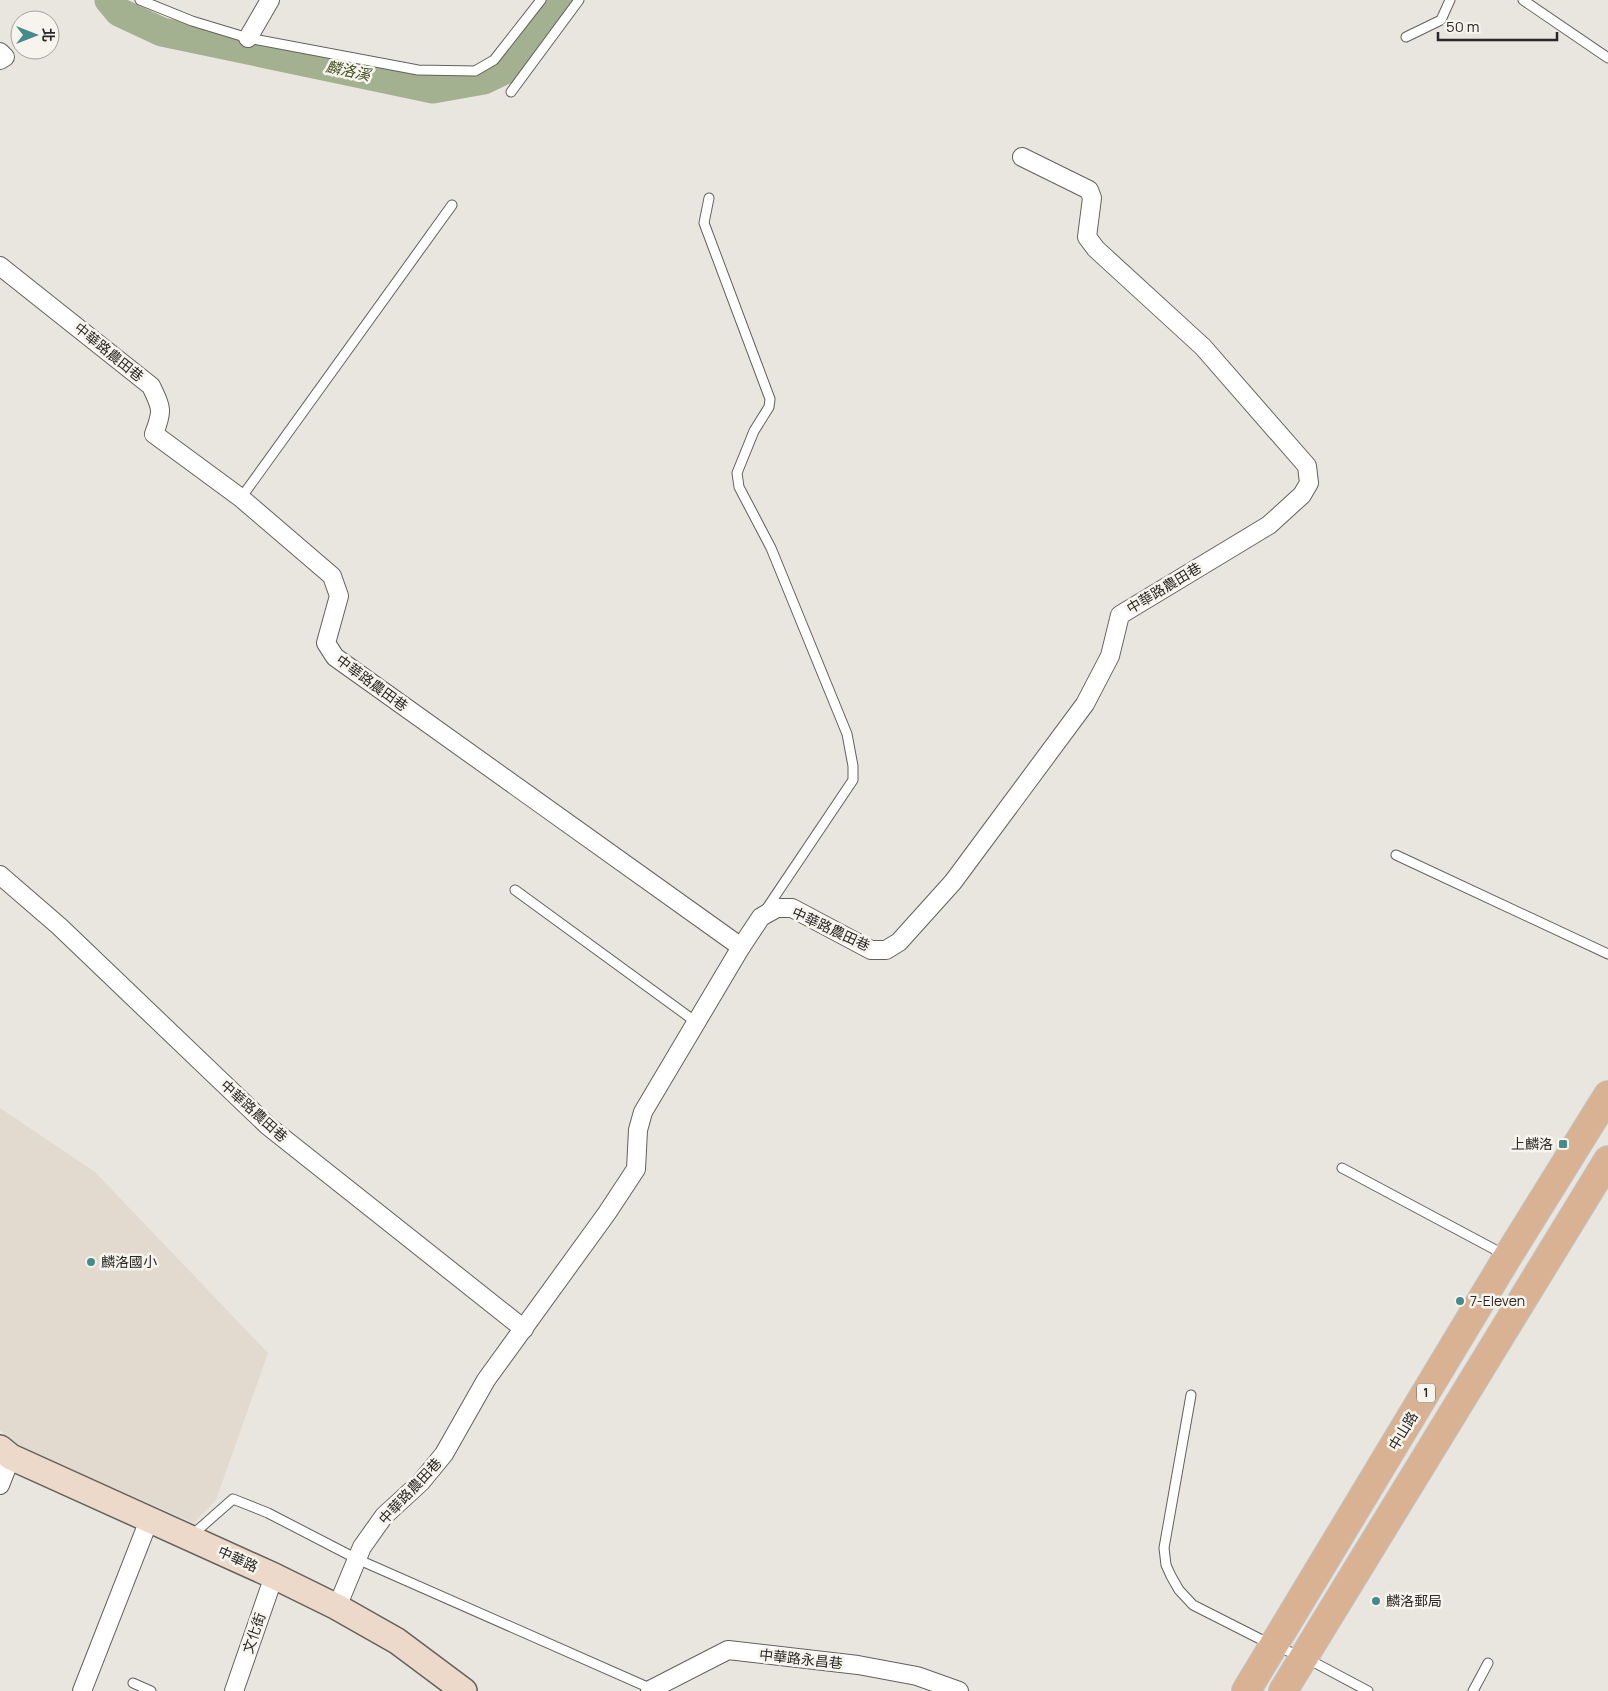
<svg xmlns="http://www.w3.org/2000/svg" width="1608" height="1691" viewBox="0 0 1608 1691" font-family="Manrope,'Noto Sans TC',sans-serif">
	<rect width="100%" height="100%" fill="#e9e6e0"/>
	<polygon fill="#e2dacf" points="0,1108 95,1172 268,1353 216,1500 194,1523 23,1448 0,1430"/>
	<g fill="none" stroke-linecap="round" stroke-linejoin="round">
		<polyline stroke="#a3b190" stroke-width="29" points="109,0 119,12 162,32 433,89 484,80 511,67 562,0"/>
		<g stroke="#64615c" stroke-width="11">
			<g id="lane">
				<polyline points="140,0 192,21 248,38 418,70 475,71 494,60 541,0"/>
				<polyline points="1523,0 1608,58"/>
				<polyline points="1406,37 1441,20 1450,0"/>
				<polyline points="511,92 579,0"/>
				<polyline points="709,198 704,223 770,399 769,407 754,431 737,473 739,487 771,548 847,734 853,766 853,780 765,911"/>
				<polyline points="241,498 452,205"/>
				<polyline points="1396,855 1608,954"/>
				<polyline points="515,890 696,1022"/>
				<polyline points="1342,1168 1505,1255"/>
				<polyline points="1191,1395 1164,1548 1166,1565 1171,1576 1179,1590 1193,1605 1274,1646 1304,1657 1368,1691"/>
				<polyline points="191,1536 233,1499 268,1513 357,1559 652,1689"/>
				<polyline points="133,1683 151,1691"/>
				<polyline points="1473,1691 1488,1663"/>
			</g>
		</g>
		<g stroke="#64615c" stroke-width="20">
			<g id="street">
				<polyline points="248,38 270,0"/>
				<polyline points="0,52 5,57 0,60"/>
				<path d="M0,266l151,120c11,23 12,24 3,48l87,64 91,78 7,20 -13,47 9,14 406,290"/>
				<polyline points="0,875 59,926 268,1126 524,1329"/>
				<polyline points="0,1485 11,1457"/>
				<polyline points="337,1607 362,1547 384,1516 421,1482 444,1454 486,1380 607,1213 636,1169 638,1130 643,1112 741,947 761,917 777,908 792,908 871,950 886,950 899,942 953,882 1085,704 1110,656 1120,615 1269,525 1302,495 1309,483 1307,466 1203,347 1096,249 1087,237 1092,198 1089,190 1022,157"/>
				<polyline points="82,1691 149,1520"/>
				<polyline points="234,1691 274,1576"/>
				<polyline points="650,1691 652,1689 728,1650 858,1665 917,1676 959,1691"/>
			</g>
		</g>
		<g stroke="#64615c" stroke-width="28">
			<polyline id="secondary" points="0,1448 11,1457 274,1576 337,1607 397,1641 464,1691"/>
		</g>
		<g stroke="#c3c3c2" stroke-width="30">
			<g id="primary">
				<polyline points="1246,1691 1508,1256 1608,1095"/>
				<polyline points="1283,1691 1608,1160"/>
			</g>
		</g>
		<use href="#lane" stroke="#fff" stroke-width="9"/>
		<use href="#street" stroke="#fff" stroke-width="18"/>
		<use href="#secondary" stroke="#ecd9c9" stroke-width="25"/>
		<use href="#primary" stroke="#d9b294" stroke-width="28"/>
	</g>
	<g fill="#448c8b" stroke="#f7f3ed" stroke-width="2">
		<rect x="1558" y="1139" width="10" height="10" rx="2.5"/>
		<circle cx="91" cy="1262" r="5"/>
		<circle cx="1460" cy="1301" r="5"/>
		<circle cx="1376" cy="1601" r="5"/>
	</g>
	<g text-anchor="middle" stroke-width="5" stroke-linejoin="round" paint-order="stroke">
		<rect fill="#f7f3ed" stroke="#676562" stroke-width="1" x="1417" y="1383.5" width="18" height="19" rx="4"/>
		<g font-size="12" font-weight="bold" fill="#292826">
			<text x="1426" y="1397">1</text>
		</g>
		<g font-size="14" fill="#292826" stroke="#f7f3ed">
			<text transform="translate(109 352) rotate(39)" y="5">中華路農田巷</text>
			<text transform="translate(1164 588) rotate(-31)" y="5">中華路農田巷</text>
			<text transform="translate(372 683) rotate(36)" y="5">中華路農田巷</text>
			<text transform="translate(831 929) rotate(25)" y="5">中華路農田巷</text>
			<text transform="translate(254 1111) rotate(42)" y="5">中華路農田巷</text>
			<text transform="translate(1403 1431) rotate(-59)" y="5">中山路</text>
			<text transform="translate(410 1491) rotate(-47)" y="5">中華路農田巷</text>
			<text transform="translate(238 1559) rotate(24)" y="5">中華路</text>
			<text transform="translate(254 1633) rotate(-71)" y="5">文化街</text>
			<text transform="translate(801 1659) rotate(6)" y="5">中華路永昌巷</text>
		</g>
		<g font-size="14" fill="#292826" stroke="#f7f3ed" text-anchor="start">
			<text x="1553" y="1149" text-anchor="end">上麟洛</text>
			<text x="101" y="1267">麟洛國小</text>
			<text x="1470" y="1306">7-Eleven</text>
			<text x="1386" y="1606">麟洛郵局</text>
		</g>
		<g font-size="15" font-style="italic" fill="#394b18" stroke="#f7f3ed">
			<text transform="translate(348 71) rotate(12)" y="5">麟洛溪</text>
		</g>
	</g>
	<g transform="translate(35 35) rotate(90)"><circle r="24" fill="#f7f3ed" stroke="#a5a29d"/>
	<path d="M0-4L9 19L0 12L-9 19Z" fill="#448c8b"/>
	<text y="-8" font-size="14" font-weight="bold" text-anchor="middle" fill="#292826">北</text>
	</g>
	<path d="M1438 32v8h119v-8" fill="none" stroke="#292826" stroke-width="2.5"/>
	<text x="1446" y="32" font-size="15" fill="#292826" stroke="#f7f3ed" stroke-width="4" paint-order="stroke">50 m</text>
</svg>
